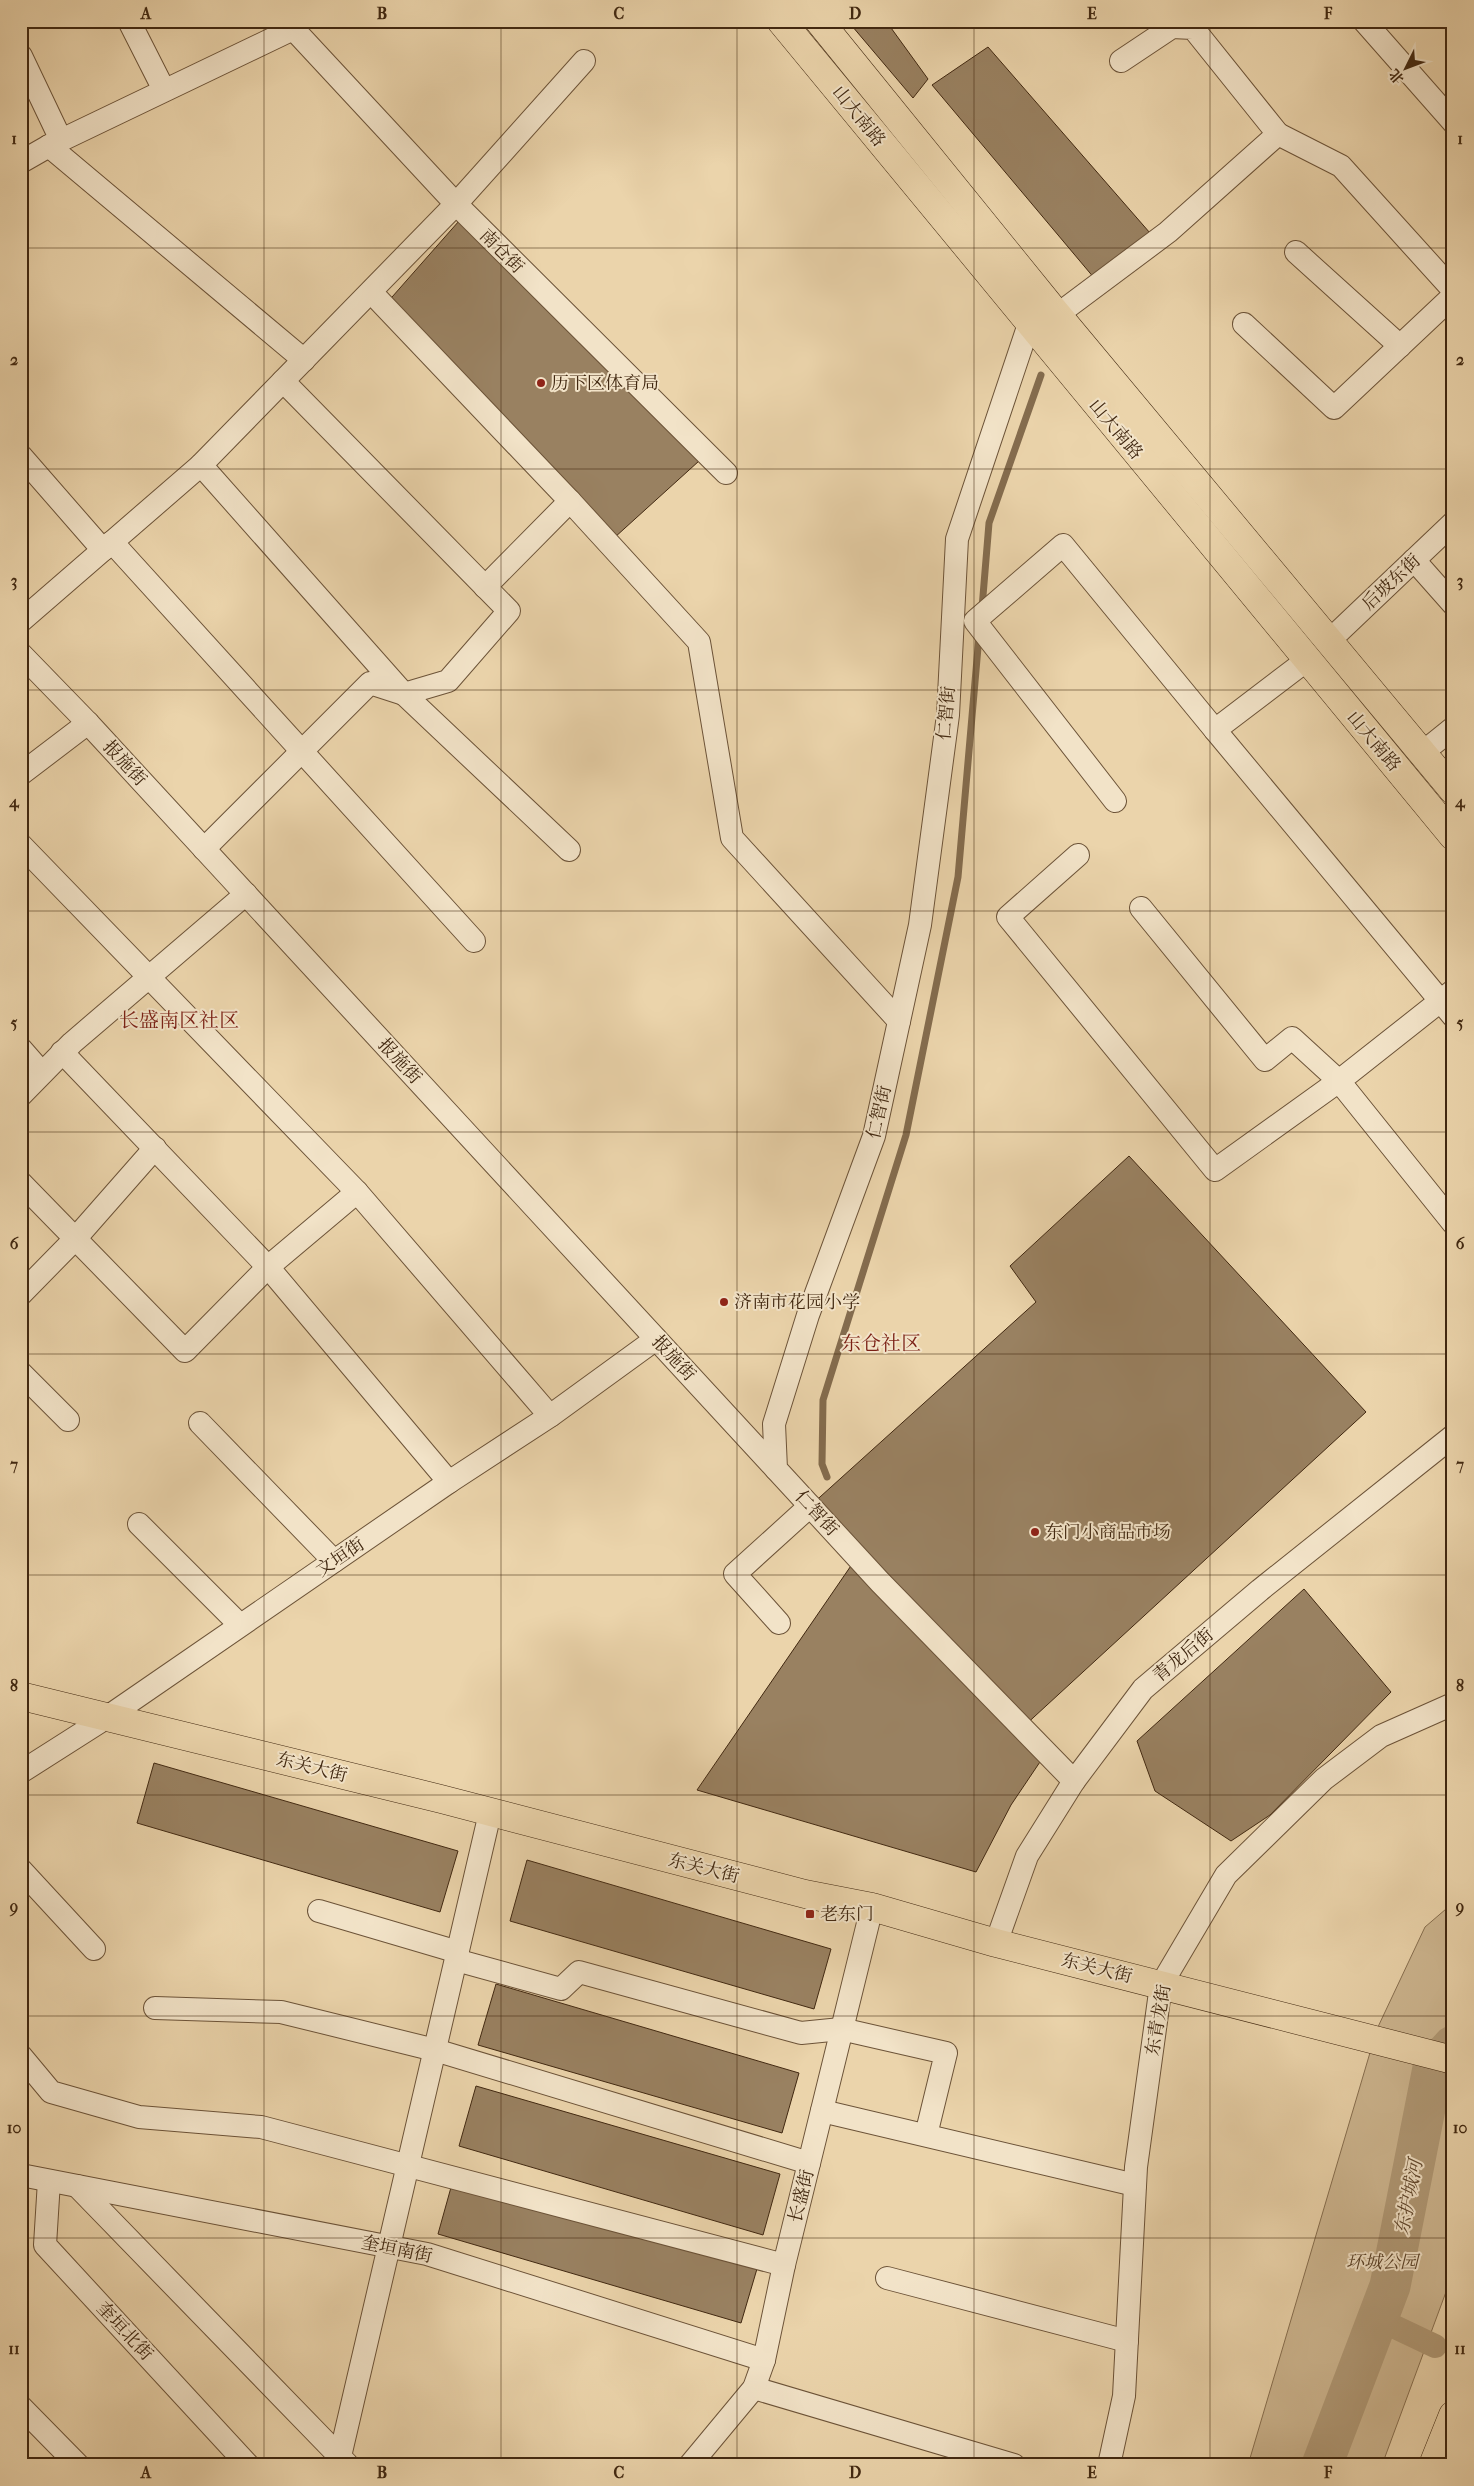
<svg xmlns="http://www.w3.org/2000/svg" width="1474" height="2486" viewBox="0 0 1474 2486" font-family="'IM FELL French Canon','Noto Serif SC',serif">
	<rect width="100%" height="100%" fill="#ebd4ab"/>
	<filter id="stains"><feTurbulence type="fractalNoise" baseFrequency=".004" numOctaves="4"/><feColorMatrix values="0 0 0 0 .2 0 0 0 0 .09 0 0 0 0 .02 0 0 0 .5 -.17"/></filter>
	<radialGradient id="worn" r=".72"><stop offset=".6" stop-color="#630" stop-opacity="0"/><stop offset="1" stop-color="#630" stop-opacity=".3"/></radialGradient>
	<polygon fill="#ceb791" stroke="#887051" points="1453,1903 1453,2273 1382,2465 1248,2465 1377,2029 1425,1927"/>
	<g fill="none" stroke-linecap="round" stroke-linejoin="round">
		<g stroke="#846c4e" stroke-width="7">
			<polyline points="982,608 989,523 1041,375"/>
			<polyline points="827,1477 822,1464 823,1400 906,1135 958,877 979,636"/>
		</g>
		<polyline stroke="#b19a77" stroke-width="24" points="1378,2319 1435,2346"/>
		<polyline stroke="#b19a77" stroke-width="41" points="1322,2465 1390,2286 1433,2068 1453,2046"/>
	</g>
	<g fill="#998161" stroke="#412811">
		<polygon points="858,21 886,21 928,79 913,98 852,26"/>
		<polygon points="1006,21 1027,21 1008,27"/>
		<polygon points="988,47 1150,233 1095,279 932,85"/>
		<polygon points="459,221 699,461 614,538 385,305"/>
		<polygon points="1129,1156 1366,1412 1022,1728 1046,1753 1011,1805 976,1872 697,1790 857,1557 810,1506 1036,1302 1010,1266"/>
		<polygon points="1304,1589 1391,1692 1270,1815 1231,1841 1155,1791 1137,1741"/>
		<polygon points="154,1763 458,1851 440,1912 137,1823"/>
		<polygon points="527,1860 831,1949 814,2009 510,1921"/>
		<polygon points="496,1984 799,2073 782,2133 478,2045"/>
		<polygon points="476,2086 780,2174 763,2235 459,2146"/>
		<polygon points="455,2173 759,2262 741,2323 438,2234"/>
	</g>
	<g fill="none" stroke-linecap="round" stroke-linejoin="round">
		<g stroke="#6c5338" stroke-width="24">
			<g id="minor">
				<polyline points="129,21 164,90"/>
				<polyline points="286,21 456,204 726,473"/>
				<polyline points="1364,21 1453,122"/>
				<polyline points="21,56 61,140"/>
				<polyline points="1278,134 1341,166 1453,290"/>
				<polyline points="49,146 304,360"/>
				<polyline points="21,162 49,146 293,29"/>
				<polyline points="1296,252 1400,346"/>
				<polyline points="371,292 570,501 485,587"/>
				<polyline points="1057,315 1168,232 1278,134 1193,28 1172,27 1121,61"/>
				<polyline points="1029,324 957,539 948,715 920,925 874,1136 808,1315 774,1424 776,1469 880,1582 1074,1781"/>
				<polyline points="1244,324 1334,408 1453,296"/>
				<polyline points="21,456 103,550"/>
				<polyline points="201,465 404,694 569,850"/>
				<polyline points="570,501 699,642 732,838 899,1021"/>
				<polyline points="112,542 474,941"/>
				<polyline points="1414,560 1453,604"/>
				<polyline points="21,621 201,465 456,204 584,61"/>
				<polyline points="1330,640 1453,523"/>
				<polyline points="21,654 88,723 776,1469"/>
				<polyline points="1307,660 1215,730 1453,1016"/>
				<polyline points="1422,753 1453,728"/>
				<polyline points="21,774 88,723"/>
				<polyline points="1115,801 975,621 1063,545 1215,730"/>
				<polyline points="21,845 357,1192 550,1416"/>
				<polyline points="204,849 370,683 404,694 448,681 509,611 283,381"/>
				<polyline points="1078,855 1008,917 1215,1170 1339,1081 1292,1038 1265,1060 1141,908"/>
				<polyline points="1453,991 1339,1081 1453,1223"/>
				<polyline points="21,1049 42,1073"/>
				<polyline points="62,1052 268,1267 449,1482"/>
				<polyline points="21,1095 72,1043 246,894"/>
				<polyline points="21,1183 185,1351 268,1267 357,1192"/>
				<polyline points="21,1294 75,1239 155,1148"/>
				<polyline points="21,1373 68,1420"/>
				<polyline points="200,1423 334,1561"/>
				<polyline points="139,1524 240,1625"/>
				<polyline points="779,1623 735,1574 810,1506"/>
				<polyline points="21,1772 109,1716 449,1482 550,1416 656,1339"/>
				<polyline points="21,1870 94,1949"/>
				<polyline points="319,1911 458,1952"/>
				<polyline points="996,1943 1027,1856 1074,1781 1143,1689 1260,1590 1453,1436"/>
				<polyline points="456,1960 561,1989 579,1972 801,2033 841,2029 946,2053 926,2135"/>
				<polyline points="155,2008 281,2012 435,2050 809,2163"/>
				<polyline points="21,2056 51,2092 139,2117 261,2127 784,2265"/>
				<polyline points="822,2111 1135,2185"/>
				<polyline points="21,2175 427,2254 764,2360"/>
				<polyline points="49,2181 45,2245 248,2465"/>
				<polyline points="77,2186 347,2464"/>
				<polyline points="887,2278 1127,2341"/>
				<polyline points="754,2388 1014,2465"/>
				<polyline points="21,2407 78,2465"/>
				<polyline points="338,2465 490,1813"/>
				<polyline points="690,2465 754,2388 764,2360 784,2265 872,1907"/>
				<polyline points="1109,2465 1124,2396 1136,2167 1161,1985 1226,1875 1324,1779 1381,1736 1453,1704"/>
			</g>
		</g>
		<g stroke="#412811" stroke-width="29">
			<g id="major">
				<polyline points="781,21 1453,836"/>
				<polyline points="819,21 1050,306 1453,790"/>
				<polyline points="21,1696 441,1799 805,1894 872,1907 996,1943 1453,2060"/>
				<polyline points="1433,2465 1453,2415"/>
			</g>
		</g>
		<use href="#minor" stroke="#f2e3c8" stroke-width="22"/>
		<use href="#major" stroke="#ebd4ab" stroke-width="28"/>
	</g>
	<path fill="none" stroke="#412811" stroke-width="1" stroke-opacity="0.55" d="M264,21v2444M501,21v2444M737,21v2444M974,21v2444M1210,21v2444M21,248h1432M21,469h1432M21,690h1432M21,911h1432M21,1132h1432M21,1354h1432M21,1575h1432M21,1795h1432M21,2016h1432M21,2238h1432"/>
	<g fill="#8f2418" stroke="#f2e3c8" stroke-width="2">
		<circle cx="541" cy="383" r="5"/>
		<circle cx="724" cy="1302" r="5"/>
		<circle cx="1035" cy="1532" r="5"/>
		<rect x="805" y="1909" width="10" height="10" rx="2.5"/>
	</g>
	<g text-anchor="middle" stroke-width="4" stroke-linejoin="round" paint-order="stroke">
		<g font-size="18" fill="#412811" stroke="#f2e3c8">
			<text transform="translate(859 116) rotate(51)" y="6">山大南路</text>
			<text transform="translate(502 251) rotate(45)" y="6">南仓街</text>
			<text transform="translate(1116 429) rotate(50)" y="6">山大南路</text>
			<text transform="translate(1391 582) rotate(-43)" y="6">后坡东街</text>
			<text transform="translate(946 713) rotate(-85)" y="6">仁智街</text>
			<text transform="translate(1374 741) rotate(50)" y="6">山大南路</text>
			<text transform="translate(125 763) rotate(47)" y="6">报施街</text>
			<text transform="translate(400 1061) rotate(47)" y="6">报施街</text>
			<text transform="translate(879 1112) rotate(-77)" y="6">仁智街</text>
			<text transform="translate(674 1358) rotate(47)" y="6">报施街</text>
			<text transform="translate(817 1513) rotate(47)" y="6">仁智街</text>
			<text transform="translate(340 1557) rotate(-34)" y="6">文垣街</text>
			<text transform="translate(1183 1655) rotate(-40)" y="6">青龙后街</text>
			<text transform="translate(312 1767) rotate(14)" y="6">东关大街</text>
			<text transform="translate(704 1868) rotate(14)" y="6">东关大街</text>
			<text transform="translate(1097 1968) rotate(14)" y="6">东关大街</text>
			<text transform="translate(1158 2020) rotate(-80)" y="6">东青龙街</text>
			<text transform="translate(801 2196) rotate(-76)" y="6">长盛街</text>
			<text transform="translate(397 2249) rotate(12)" y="6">奎垣南街</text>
			<text transform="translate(125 2331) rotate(47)" y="6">奎垣北街</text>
		</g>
		<g font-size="18" fill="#412811" stroke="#f2e3c8" text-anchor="start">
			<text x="551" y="389">历下区体育局</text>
			<text x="734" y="1308">济南市花园小学</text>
			<text x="1045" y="1538">东门小商品市场</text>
			<text x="820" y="1920">老东门</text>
		</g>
		<g font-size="18" font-style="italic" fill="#5d452b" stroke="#f2e3c8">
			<text x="1382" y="2268">环城公园</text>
		</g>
		<g font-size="19" font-style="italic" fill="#634a30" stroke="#f2e3c8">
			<text transform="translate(1408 2197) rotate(-79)" y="7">东护城河</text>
		</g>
		<g font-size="20" fill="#7a1f14" stroke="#f2e3c8">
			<text x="179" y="1027">长盛南区社区</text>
			<text x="881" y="1350">东仓社区</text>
		</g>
	</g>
	<rect width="1474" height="2486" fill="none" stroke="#ebd4ab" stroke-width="55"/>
	<g transform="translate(1406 68) rotate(228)" stroke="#f2e3c8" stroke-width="4" paint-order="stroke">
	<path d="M0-4L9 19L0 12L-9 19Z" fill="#412811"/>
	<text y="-8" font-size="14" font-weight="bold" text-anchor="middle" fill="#412811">北</text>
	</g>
	<rect x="28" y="28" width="1418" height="2430" fill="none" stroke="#412811" stroke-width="2"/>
	<g font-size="16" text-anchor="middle" font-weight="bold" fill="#412811">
		<text x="146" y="19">A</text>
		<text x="382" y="19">B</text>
		<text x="619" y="19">C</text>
		<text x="855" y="19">D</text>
		<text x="1092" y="19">E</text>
		<text x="1328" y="19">F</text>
		<text x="14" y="144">1</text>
		<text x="1460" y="144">1</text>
		<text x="14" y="365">2</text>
		<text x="1460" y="365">2</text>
		<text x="14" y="586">3</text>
		<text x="1460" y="586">3</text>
		<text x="14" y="807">4</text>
		<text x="1460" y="807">4</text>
		<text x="14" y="1028">5</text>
		<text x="1460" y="1028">5</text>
		<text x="14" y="1249">6</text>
		<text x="1460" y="1249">6</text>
		<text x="14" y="1470">7</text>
		<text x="1460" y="1470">7</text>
		<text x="14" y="1691">8</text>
		<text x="1460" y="1691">8</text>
		<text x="14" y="1912">9</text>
		<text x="1460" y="1912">9</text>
		<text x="14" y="2133">10</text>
		<text x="1460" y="2133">10</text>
		<text x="14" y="2354">11</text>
		<text x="1460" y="2354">11</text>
		<text x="146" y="2478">A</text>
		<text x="382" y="2478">B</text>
		<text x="619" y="2478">C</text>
		<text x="855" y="2478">D</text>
		<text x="1092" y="2478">E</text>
		<text x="1328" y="2478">F</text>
	</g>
	<rect width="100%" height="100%" filter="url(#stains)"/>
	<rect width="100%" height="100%" fill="url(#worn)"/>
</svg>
